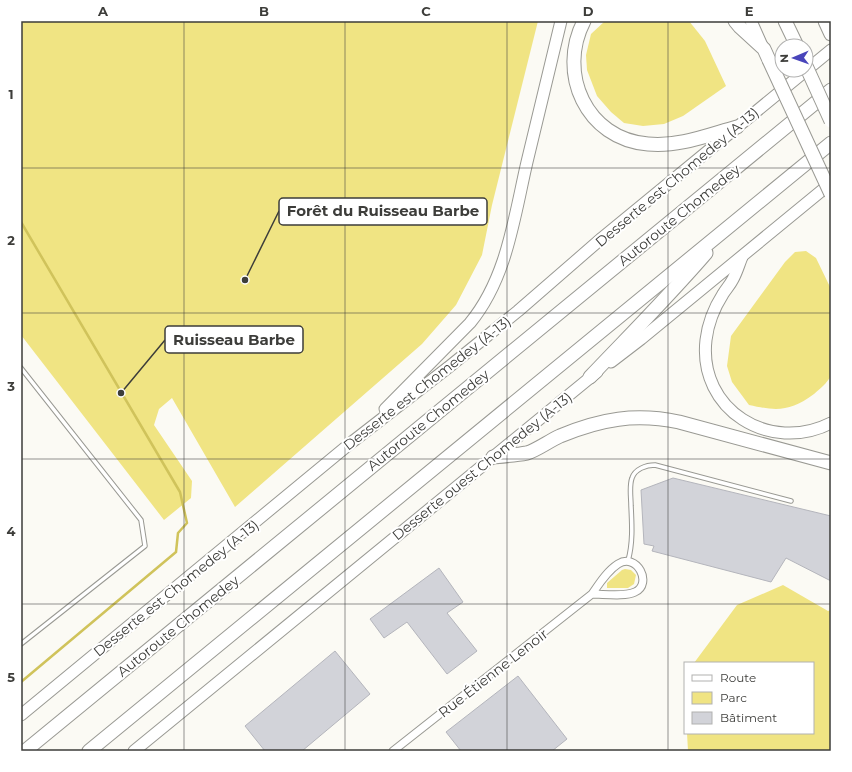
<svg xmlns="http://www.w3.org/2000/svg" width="852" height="772" viewBox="0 0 852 772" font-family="Montserrat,sans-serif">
	<rect width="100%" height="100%" fill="#fbfaf4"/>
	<g fill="#f0e483">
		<polygon points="21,21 538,21 492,205 482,255 456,305 422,344 235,507 172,398 159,409 154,425 192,481 191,498 164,520 21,335"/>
		<polygon points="605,21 689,21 705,41 726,86 683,116 664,124 643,126 624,123 611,112 597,96 587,70 586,55 591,34"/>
		<path d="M806,251l10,7 15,31v87c-5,8 -10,12 -17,18 -24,18 -38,17 -65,11l-17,-23 -5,-16 4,-30 54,-74 10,-10z"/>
		<polygon points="625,569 631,570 636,575 634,584 628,588 607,588 607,583 622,570"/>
		<polygon points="783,585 828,611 831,610 831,751 688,751 687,733 813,733 813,663 694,663 737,605"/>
	</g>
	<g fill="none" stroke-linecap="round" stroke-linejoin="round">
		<polyline stroke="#d0c35b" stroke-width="2.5" points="21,222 180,492 187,523 178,533 176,552 21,682"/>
	</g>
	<g fill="#d2d3d9" stroke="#b4b5bc">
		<polygon points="673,478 831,516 831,581 786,558 771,582 652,551 654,546 644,544 641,490"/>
		<polygon points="439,568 463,602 447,613 477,651 447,674 407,622 384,638 370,619"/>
		<polygon points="335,651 370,694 302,751 265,751 245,726"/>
		<polygon points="518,676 567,739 552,751 461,751 446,732"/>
	</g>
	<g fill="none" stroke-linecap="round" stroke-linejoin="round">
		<g stroke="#999993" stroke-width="5.5">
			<g id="service">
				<polyline points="21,368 141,520 145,546 21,644"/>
				<path d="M628,561c5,-18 4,-36 3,-55 0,-9 -2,-20 1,-28 3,-9 14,-13 23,-13l136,36"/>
			</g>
		</g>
		<g stroke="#999993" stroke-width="9">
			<path id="minor" d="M393,751l199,-157c7,-10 15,-23 26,-30 19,-12 35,20 17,28 -10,5 -31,2 -43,2"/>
		</g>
		<g stroke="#999993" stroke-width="13">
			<g id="primary">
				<polyline points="751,21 763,48"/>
				<path d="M742,257c-3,7 -5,15 -9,22 -3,6 -7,10 -10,15 -9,14 -15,29 -17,46 -8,70 64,114 125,83"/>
				<polyline points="611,362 641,339 831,183"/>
				<path d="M385,409l85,-86c37,-45 44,-105 57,-161 11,-47 23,-94 34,-141"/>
				<polyline points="21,715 352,442 450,366 518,311 602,238 831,50"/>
				<polyline points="134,751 597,372"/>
			</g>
		</g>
		<g stroke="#999993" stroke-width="15">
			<g id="motorway">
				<path d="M584,21c-27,52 2,118 64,123 31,3 60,-9 89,-17"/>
				<polyline points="735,21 740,27 764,49 769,60"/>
				<polyline points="785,21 797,46"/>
				<polyline points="825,21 831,34"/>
				<path d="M590,377c39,-41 79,-81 116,-124"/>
				<path d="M493,457c11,-1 23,-2 34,-4 10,-3 22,-12 33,-17 41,-17 75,-23 119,-14l152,41"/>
				<polyline points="25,751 831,90"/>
				<polyline points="89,751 831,143"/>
			</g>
		</g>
		<use href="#service" stroke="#fff" stroke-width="3.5"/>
		<use href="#minor" stroke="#fff" stroke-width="7"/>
		<use href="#primary" stroke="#fff" stroke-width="11"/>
		<use href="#motorway" stroke="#fff" stroke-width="13"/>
		<g stroke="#999993" stroke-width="15" stroke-linecap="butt">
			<g id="motorway-bridge">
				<polyline points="769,60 831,194"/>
				<polyline points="806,66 831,121"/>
			</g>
		</g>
		<use href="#motorway-bridge" stroke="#fff" stroke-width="13"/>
	</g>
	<path fill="none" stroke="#3d3d3a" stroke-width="1" stroke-opacity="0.55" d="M184,21v730M345,21v730M507,21v730M668,21v730M21,168h810M21,313h810M21,459h810M21,604h810"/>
	<g text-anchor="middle" stroke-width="4" stroke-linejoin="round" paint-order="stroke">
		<g font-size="14" fill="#3d3d3a" stroke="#fff">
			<text transform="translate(677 177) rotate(-40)" y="5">Desserte est Chomedey (A-13)</text>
			<text transform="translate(679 215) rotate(-39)" y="5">Autoroute Chomedey</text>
			<text transform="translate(427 383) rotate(-38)" y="5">Desserte est Chomedey (A-13)</text>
			<text transform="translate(428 420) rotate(-39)" y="5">Autoroute Chomedey</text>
			<text transform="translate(482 466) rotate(-39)" y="5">Desserte ouest Chomedey (A-13)</text>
			<text transform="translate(176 588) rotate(-39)" y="5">Desserte est Chomedey (A-13)</text>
			<text transform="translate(178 626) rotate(-39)" y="5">Autoroute Chomedey</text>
			<text transform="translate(493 673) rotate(-38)" y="5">Rue Étienne Lenoir</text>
		</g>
	</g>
	<path fill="none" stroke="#3d3d3a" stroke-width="1.5" d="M245 280L279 211M121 393L165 340"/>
	<g fill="#3d3d3a" stroke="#fff" stroke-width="1.5">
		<circle cx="245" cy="280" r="4"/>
		<circle cx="121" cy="393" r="4"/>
	</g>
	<g fill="#fff" stroke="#3d3d3a" stroke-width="1.5">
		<rect x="279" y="198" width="208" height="27" rx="4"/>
		<rect x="165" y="326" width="138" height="27" rx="4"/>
	</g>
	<g font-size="15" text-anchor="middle" font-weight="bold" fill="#3d3d3a">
		<text x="383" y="216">Forêt du Ruisseau Barbe</text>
		<text x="234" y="345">Ruisseau Barbe</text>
	</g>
	<rect width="852" height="772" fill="none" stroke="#ffffff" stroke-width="44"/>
	<rect x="684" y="662" width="130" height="72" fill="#ffffff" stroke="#b1b1b0"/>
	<rect x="692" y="675" width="20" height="6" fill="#ffffff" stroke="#b1b1b0"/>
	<text x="720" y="682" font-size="12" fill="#3d3d3a">Route</text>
	<rect x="692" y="692" width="20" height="12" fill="#f0e483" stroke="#b1b1b0"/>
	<text x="720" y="702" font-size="12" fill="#3d3d3a">Parc</text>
	<rect x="692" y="712" width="20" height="12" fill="#d2d3d9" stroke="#b1b1b0"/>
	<text x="720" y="722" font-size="12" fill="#3d3d3a">Bâtiment</text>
	<g transform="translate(794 58) rotate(268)"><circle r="19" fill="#ffffff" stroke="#b1b1b0"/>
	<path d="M0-3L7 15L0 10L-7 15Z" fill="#4945bb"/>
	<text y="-6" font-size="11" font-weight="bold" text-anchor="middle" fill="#3d3d3a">N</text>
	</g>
	<rect x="22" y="22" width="808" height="728" fill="none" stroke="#3d3d3a" stroke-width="1.5"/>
	<g font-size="13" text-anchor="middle" font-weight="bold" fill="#3d3d3a">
		<text x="103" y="16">A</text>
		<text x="264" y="16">B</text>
		<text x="426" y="16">C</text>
		<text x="588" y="16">D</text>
		<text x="749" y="16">E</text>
		<text x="11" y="99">1</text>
		<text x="11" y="245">2</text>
		<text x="11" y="391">3</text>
		<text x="11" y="536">4</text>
		<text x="11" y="682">5</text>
	</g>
</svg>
